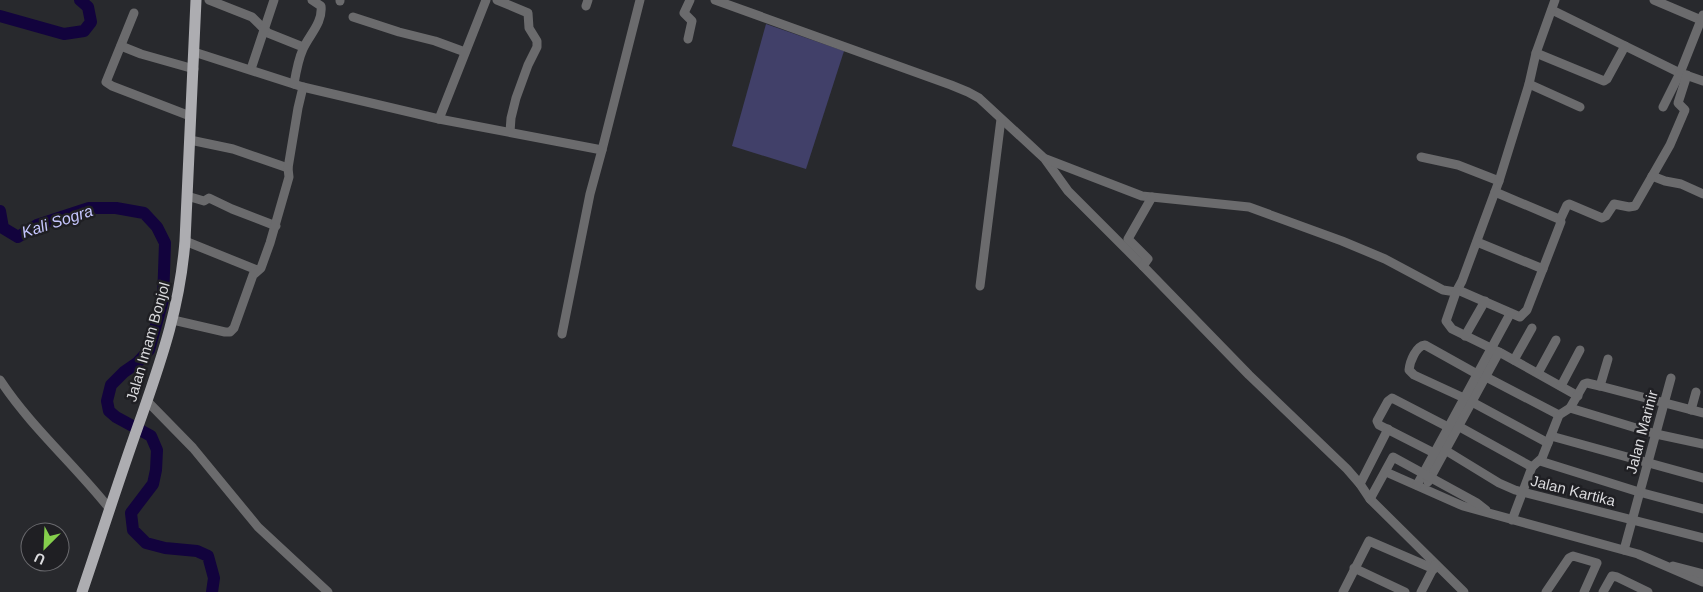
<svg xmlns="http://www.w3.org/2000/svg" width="1703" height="592" viewBox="0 0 1703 592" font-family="Helvetica,sans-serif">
	<rect width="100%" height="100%" fill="#28292d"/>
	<polygon fill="#414069" points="766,24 844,51 806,169 732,146"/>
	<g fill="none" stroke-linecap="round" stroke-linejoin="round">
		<g stroke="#12033d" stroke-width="12">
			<polyline points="0,16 64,34 84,31 91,22 88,7 80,0"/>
			<polyline points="0,211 3,228 18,237 37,225 89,208 116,208 144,213 157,227 165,243 163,300 149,350 137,363 124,372 111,385 107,401 109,411 116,417 151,436 157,450 156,470 153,484 131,513 133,530 146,543 165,548 197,551 208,556 214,578 212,592"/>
		</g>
		<g stroke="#6b6b6d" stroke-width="9">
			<polyline points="209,0 252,17 268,33 303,47"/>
			<polyline points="497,0 528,13 529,28 537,41 537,47 528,65 516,98 511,118 510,132"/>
			<polyline points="715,0 951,85 968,92 979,98 1045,159 1068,191 1143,266 1249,375 1347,469 1360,484 1370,499 1464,592"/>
			<polyline points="1654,0 1701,20"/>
			<polyline points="340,1 340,0"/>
			<polyline points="586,6 588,0"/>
			<polyline points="1552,10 1680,73 1703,81"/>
			<polyline points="134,13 106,82 112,86 190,116"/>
			<polyline points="353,17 399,32 435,41 465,52"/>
			<polyline points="688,39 692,21 684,13 690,0"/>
			<polyline points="121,46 141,54 194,69"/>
			<polyline points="1536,53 1604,81 1607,79 1625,46"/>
			<polyline points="251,69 274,0"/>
			<path d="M294,84c2,-12 4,-24 9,-35 6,-14 20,-26 18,-43l-9,-6"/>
			<polyline points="1529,84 1580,107"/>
			<polyline points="303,87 439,119 602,150 640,0"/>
			<polyline points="1663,107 1680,73 1703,15"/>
			<polyline points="439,119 486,0"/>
			<polyline points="190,140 233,149 288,168"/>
			<polyline points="1421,157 1458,165 1499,181"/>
			<polyline points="1046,159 1142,196 1249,207 1342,241 1385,259 1443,290 1456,292 1462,281 1499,181 1529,84 1536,53 1555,0"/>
			<polyline points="1652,176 1665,181 1681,184 1703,194"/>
			<polyline points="187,196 204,201 209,198 232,209 276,226"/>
			<polyline points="1560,220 1567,205 1569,204 1602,218 1606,216 1614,204 1629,207 1635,206 1670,145 1685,110 1678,103 1687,75"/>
			<polyline points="185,241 257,270"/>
			<polyline points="1477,242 1543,269"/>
			<polyline points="1143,266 1148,259 1128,239 1152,197"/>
			<polyline points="980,286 1001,119"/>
			<polyline points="1458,290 1520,317 1527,310 1561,222 1559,219 1495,192"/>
			<polyline points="1456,292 1446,321 1452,329 1501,353 1578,396"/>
			<polyline points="173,320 225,332 230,332 234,328 253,275 261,268 270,243 289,177 288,168 298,108 303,87 194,52"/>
			<polyline points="562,334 590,194 602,150"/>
			<polyline points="1465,336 1485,301"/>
			<polyline points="1514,360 1532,328"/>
			<polyline points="1538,373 1556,340"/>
			<polyline points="1486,377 1559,415"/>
			<path d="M0,380c31,47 74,84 109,128"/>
			<polyline points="1561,386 1580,350"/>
			<polyline points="1600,386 1608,359"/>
			<path d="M1464,398l-50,-23 -5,-5c1,-9 7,-24 16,-25l52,29"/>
			<polyline points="147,401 193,448 258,527 328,592"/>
			<polyline points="1472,402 1548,443"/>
			<polyline points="1570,408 1656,434 1703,444"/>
			<polyline points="1691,410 1696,392"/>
			<polyline points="1458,426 1532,467"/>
			<polyline points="1551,436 1703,478"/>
			<polyline points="1445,450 1499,483 1515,490 1703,538"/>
			<polyline points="1434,453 1379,425 1377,421 1388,401 1392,398 1448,427"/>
			<polyline points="1540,461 1639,492 1703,509"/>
			<polyline points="1386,472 1463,506 1638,554 1703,582"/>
			<polyline points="1428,482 1499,352"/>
			<polyline points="1360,484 1388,429"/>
			<polyline points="1417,485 1510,314"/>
			<polyline points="1370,499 1393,457 1477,503 1486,510"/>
			<polyline points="1512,520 1532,467 1542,458 1559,415 1570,408 1584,384 1587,383 1600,386 1703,413"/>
			<polyline points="1624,550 1671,378"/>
			<polyline points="1673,566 1703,574"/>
			<polyline points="1354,568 1405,592"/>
			<polyline points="1343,592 1369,541 1434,569"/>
			<polyline points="1421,592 1435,565"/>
			<polyline points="1546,592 1569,558 1573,556 1597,563 1584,592"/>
			<polyline points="1603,592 1612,576 1617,577 1648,592"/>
		</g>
		<path stroke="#adadb1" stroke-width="11" d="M82,592c20,-59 39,-119 60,-177 21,-60 38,-110 43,-174l11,-241"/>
	</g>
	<g text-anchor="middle" stroke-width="5" stroke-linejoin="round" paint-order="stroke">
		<g font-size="15" fill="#dbdbde" stroke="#1f1f23">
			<text transform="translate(148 342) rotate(-74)" y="5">Jalan Imam Bonjol</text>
			<text transform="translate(1642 432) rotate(-75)" y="5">Jalan Marinir</text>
			<text transform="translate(1573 491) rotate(14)" y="5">Jalan Kartika</text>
		</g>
		<g font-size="16" font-style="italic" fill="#c6c6ff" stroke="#1f1f23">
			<text transform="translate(57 221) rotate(-18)" y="6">Kali Sogra</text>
		</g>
	</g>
	<g transform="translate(45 547) rotate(204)"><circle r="24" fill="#1f1f23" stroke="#6a6a6e"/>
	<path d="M0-4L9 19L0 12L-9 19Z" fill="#85cf4c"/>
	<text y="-8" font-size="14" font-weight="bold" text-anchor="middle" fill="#dbdbde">U</text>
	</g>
</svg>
